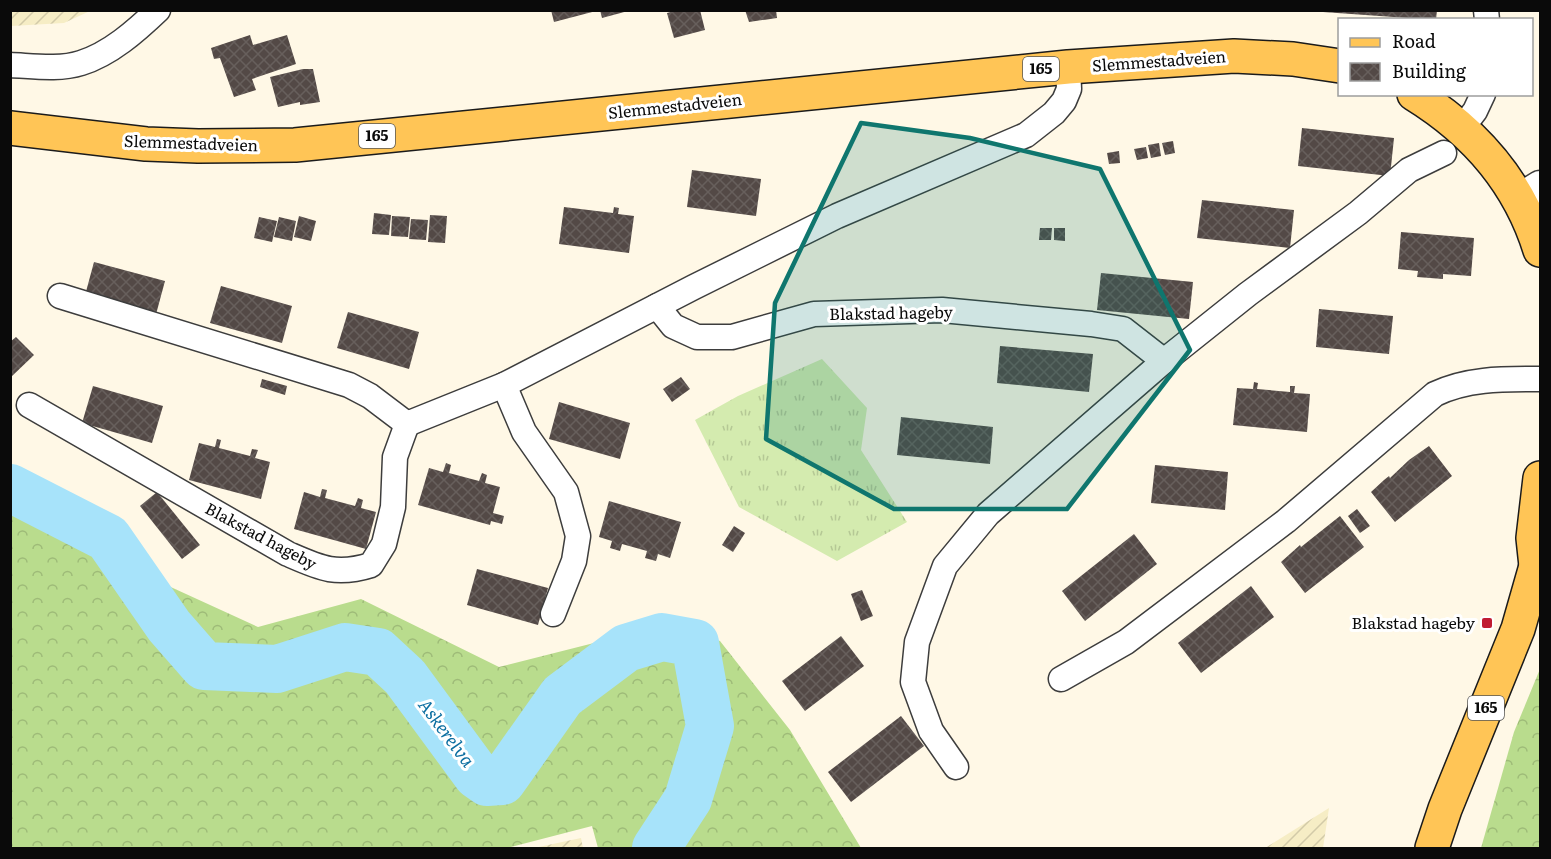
<svg xmlns="http://www.w3.org/2000/svg" width="1551" height="859" viewBox="0 0 1551 859" font-family="Literata,serif">
	<defs>
		<pattern id="farmland-furrows" width="10" height="10" patternUnits="userSpaceOnUse" patternTransform="scale(1.5)"><rect width="10" height="10" fill="#f6edc5"/><path d="M-1 1l2-2M0 10L10 0M9 11l2-2" fill="none" stroke="#d2caa8"/></pattern>
		<pattern id="grass-tufts" width="24" height="20" patternUnits="userSpaceOnUse" patternTransform="scale(1.5)"><rect width="24" height="20" fill="#d4ebaf"/><path d="M3 7l-1-3M5 7V3M7 7l1-3M15 17l-1-3M17 17v-4M19 17l1-3" fill="none" stroke="#b5c895"/></pattern>
		<pattern id="forest-crowns" width="20" height="18" patternUnits="userSpaceOnUse" patternTransform="scale(1.5)"><rect width="20" height="18" fill="#b9dc8d"/><path d="M2 6a3 3 0 1 1 6 0M12 15a3 3 0 1 1 6 0" fill="none" stroke="#9ebb78"/></pattern>
		<pattern id="building-cross-hatch" width="8" height="8" patternUnits="userSpaceOnUse" patternTransform="scale(1.5)"><rect width="8" height="8" fill="#534946"/><path d="M0 0l8 8M0 8l8-8" fill="none" stroke="#675f5c"/></pattern>
	</defs>
	<rect width="100%" height="100%" fill="#fff8e6"/>
	<g fill="url(#farmland-furrows)">
		<polygon points="11,10 90,10 90,11 64,23 11,26"/>
		<polygon points="1329,808 1323,848 1265,848"/>
		<polygon points="581,838 583,848 534,848"/>
	</g>
	<polygon fill="url(#grass-tufts)" points="822,359 867,408 861,450 907,522 837,561 739,507 695,420 738,396"/>
	<g fill="url(#forest-crowns)">
		<polygon points="11,514 258,627 361,599 499,667 669,624 720,641 790,730 861,848 598,848 592,826 507,848 11,848"/>
		<polygon points="1540,669 1540,848 1481,848 1514,732"/>
	</g>
	<g fill="none" stroke-linecap="round" stroke-linejoin="round">
		<polyline stroke="#a7e3fa" stroke-width="48" points="10,488 108,538 169,626 204,666 277,669 345,647 378,652 405,677 477,775 487,782 502,781 562,696 626,648 662,637 695,643 710,726 688,799 656,848"/>
	</g>
	<g fill="url(#building-cross-hatch)">
		<polygon points="551,10 596,10 596,11 554,22"/>
		<polygon points="600,10 628,10 628,11 602,18"/>
		<polygon points="678,10 700,10 705,30 674,38 667,13"/>
		<polygon points="745,10 776,10 777,18 749,22"/>
		<polygon points="1323,10 1437,10 1436,20 1323,12"/>
		<polygon points="250,35 253,45 287,35 296,64 252,79 256,90 234,97 220,58 214,59 211,48"/>
		<polygon points="303,69 313,69 320,102 300,105 300,102 278,107 270,77"/>
		<polygon points="1302,128 1394,138 1390,176 1298,166"/>
		<polygon points="1173,141 1175,153 1165,155 1162,143"/>
		<polygon points="1159,143 1161,156 1151,158 1148,145"/>
		<polygon points="1146,147 1148,158 1137,160 1134,149"/>
		<polygon points="1119,151 1120,163 1109,164 1107,153"/>
		<polygon points="692,170 761,179 756,216 687,207"/>
		<polygon points="1202,200 1294,210 1290,248 1197,238"/>
		<polygon points="564,207 613,213 614,207 619,208 618,214 634,216 629,253 559,244"/>
		<polygon points="374,213 391,215 389,235 372,234"/>
		<polygon points="430,215 447,216 445,243 428,242"/>
		<polygon points="299,216 316,221 311,241 294,237"/>
		<polygon points="392,216 410,217 408,237 391,236"/>
		<polygon points="259,217 277,221 272,242 254,238"/>
		<polygon points="279,217 296,221 292,241 274,237"/>
		<polygon points="411,219 428,220 426,240 409,239"/>
		<polygon points="1040,228 1052,228 1051,240 1039,240"/>
		<polygon points="1054,228 1065,228 1065,241 1054,240"/>
		<polygon points="1401,232 1474,238 1471,276 1443,274 1443,279 1417,277 1418,271 1398,269"/>
		<polygon points="94,262 165,281 155,318 84,299"/>
		<polygon points="1101,273 1193,282 1189,319 1097,310"/>
		<polygon points="221,286 292,306 282,343 210,323"/>
		<polygon points="1319,309 1393,316 1389,354 1316,347"/>
		<polygon points="348,312 419,332 409,369 337,348"/>
		<polygon points="16,337 34,355 10,378 10,342"/>
		<polygon points="1000,346 1093,354 1089,392 997,383"/>
		<polygon points="681,377 690,389 672,402 663,389"/>
		<polygon points="262,379 287,386 285,395 260,387"/>
		<polygon points="1254,382 1258,383 1257,389 1290,392 1290,386 1295,386 1294,393 1310,394 1307,432 1233,425 1237,388 1253,389"/>
		<polygon points="93,386 163,406 152,443 82,423"/>
		<polygon points="559,402 630,423 620,459 549,439"/>
		<polygon points="901,417 993,427 990,464 897,455"/>
		<polygon points="217,439 221,440 219,448 250,456 252,449 258,450 255,458 270,462 261,499 189,480 199,443 215,447"/>
		<polygon points="1429,446 1452,476 1395,522 1371,492 1384,480 1389,476 1390,478 1409,460"/>
		<polygon points="446,463 451,465 449,473 479,481 482,473 487,475 485,483 500,487 493,513 504,516 502,524 491,521 490,525 418,505 429,468 443,472"/>
		<polygon points="1155,465 1228,472 1225,510 1151,503"/>
		<polygon points="322,489 327,490 325,498 355,506 358,498 363,500 361,508 376,512 366,549 294,529 304,492 320,497"/>
		<polygon points="157,492 200,545 182,559 140,506"/>
		<polygon points="609,501 681,522 670,558 658,554 656,561 645,558 647,551 622,544 620,551 610,548 612,541 599,537"/>
		<polygon points="1357,509 1370,526 1360,533 1348,516"/>
		<polygon points="1340,516 1364,547 1305,593 1281,562 1300,545 1301,547"/>
		<polygon points="734,526 745,533 733,552 722,545"/>
		<polygon points="1134,534 1157,564 1085,621 1062,591"/>
		<polygon points="477,569 548,588 538,625 467,605"/>
		<polygon points="1251,586 1274,617 1201,673 1178,643"/>
		<polygon points="862,590 873,616 861,621 851,594"/>
		<polygon points="841,636 864,666 805,711 782,681"/>
		<polygon points="901,716 924,746 851,802 828,772"/>
	</g>
	<g fill="none" stroke-linecap="round" stroke-linejoin="round">
		<g stroke="#3d3d3d" stroke-width="27">
			<g id="minor">
				<polyline points="1486,10 1487,20"/>
				<path d="M10,65c23,1 49,5 71,-2 29,-9 55,-32 77,-53"/>
				<polyline points="1462,128 1475,111 1483,94"/>
				<polyline points="60,296 349,385 370,396 407,424 504,385 694,287 837,216 1026,135 1054,113 1064,101 1069,89 1068,67"/>
				<polyline points="657,306 673,326 697,337 732,337 814,314 942,310 1091,324 1123,329 1164,361"/>
				<polyline points="504,385 524,432 566,492 578,536 574,561 553,614"/>
				<path d="M29,405l259,149c32,14 48,22 83,11l13,-21 9,-37 2,-50 12,-33"/>
				<path d="M1061,679l65,-37 160,-121 149,-127c33,-16 70,-15 105,-15"/>
				<polyline points="956,767 931,731 913,682 917,642 945,566 988,514 1164,361 1248,294 1358,213 1409,170 1444,153"/>
			</g>
		</g>
		<g stroke="#3d3d3d" stroke-width="33">
			<polyline id="tertiary" points="1519,199 1540,186"/>
		</g>
		<g stroke="#1b1b1b" stroke-width="36">
			<g id="primary">
				<path d="M1414,94c60,37 105,88 126,156"/>
				<polyline points="10,128 146,144 198,146 295,145 1068,67 1234,56 1293,59 1340,66"/>
				<polyline points="1536,566 1533,538 1540,478"/>
				<polyline points="1432,848 1445,809 1518,629 1536,566 1540,556"/>
			</g>
		</g>
		<use href="#minor" stroke="#fff" stroke-width="24"/>
		<use href="#tertiary" stroke="#fff" stroke-width="30"/>
		<use href="#primary" stroke="#ffc556" stroke-width="33"/>
	</g>
	<path fill="#0f766e" fill-opacity="0.2" stroke="#0f766e" stroke-width="4.5" stroke-linejoin="round" d="M861,123l109,15 130,31 90,181 -123,159h-173l-128,-70 9,-136z"/>
	<rect fill="#c01b33" stroke="#fff" stroke-width="2" x="1481" y="617" width="12" height="12" rx="3"/>
	<g text-anchor="middle" stroke-width="6" stroke-linejoin="round" paint-order="stroke">
		<g fill="#fff" stroke="#545454" stroke-width="1.5">
			<rect x="1023" y="57" width="36" height="24" rx="4.5"/>
			<rect x="359" y="124" width="36" height="24" rx="4.5"/>
			<rect x="1468" y="696" width="36" height="24" rx="4.5"/>
		</g>
		<g font-size="15" font-weight="bold" fill="#0a0a0a">
			<text x="1041" y="74">165</text>
			<text x="377" y="141">165</text>
			<text x="1486" y="713">165</text>
		</g>
		<g font-size="16" fill="#0a0a0a" stroke="#fff">
			<text transform="translate(1159 61) rotate(-4)" y="6">Slemmestadveien</text>
			<text transform="translate(675 106) rotate(-6)" y="6">Slemmestadveien</text>
			<text transform="translate(191 143) rotate(2)" y="6">Slemmestadveien</text>
			<text transform="translate(891 313) rotate(-1)" y="6">Blakstad hageby</text>
			<text transform="translate(261 536) rotate(28)" y="6">Blakstad hageby</text>
		</g>
		<g font-size="16" fill="#0a0a0a" stroke="#fff" text-anchor="end">
			<text x="1475" y="629">Blakstad hageby</text>
		</g>
		<g font-size="18" font-style="italic" fill="#0d6fa1" stroke="#fff">
			<text transform="translate(446 733) rotate(53)" y="6">Askerelva</text>
		</g>
	</g>
	<rect width="1551" height="859" fill="none" stroke="#0a0a0a" stroke-width="24"/>
	<rect x="1338" y="18" width="195" height="78" fill="#ffffff" stroke="#9d9d9d" stroke-width="1.5"/>
	<rect x="1350" y="38" width="30" height="9" fill="#ffc556" stroke="#9d9d9d" stroke-width="1.5"/>
	<text x="1392" y="48" font-size="18" fill="#0a0a0a">Road</text>
	<rect x="1350" y="63" width="30" height="18" fill="url(#building-cross-hatch)" stroke="#9d9d9d" stroke-width="1.5"/>
	<text x="1392" y="78" font-size="18" fill="#0a0a0a">Building</text>
</svg>
